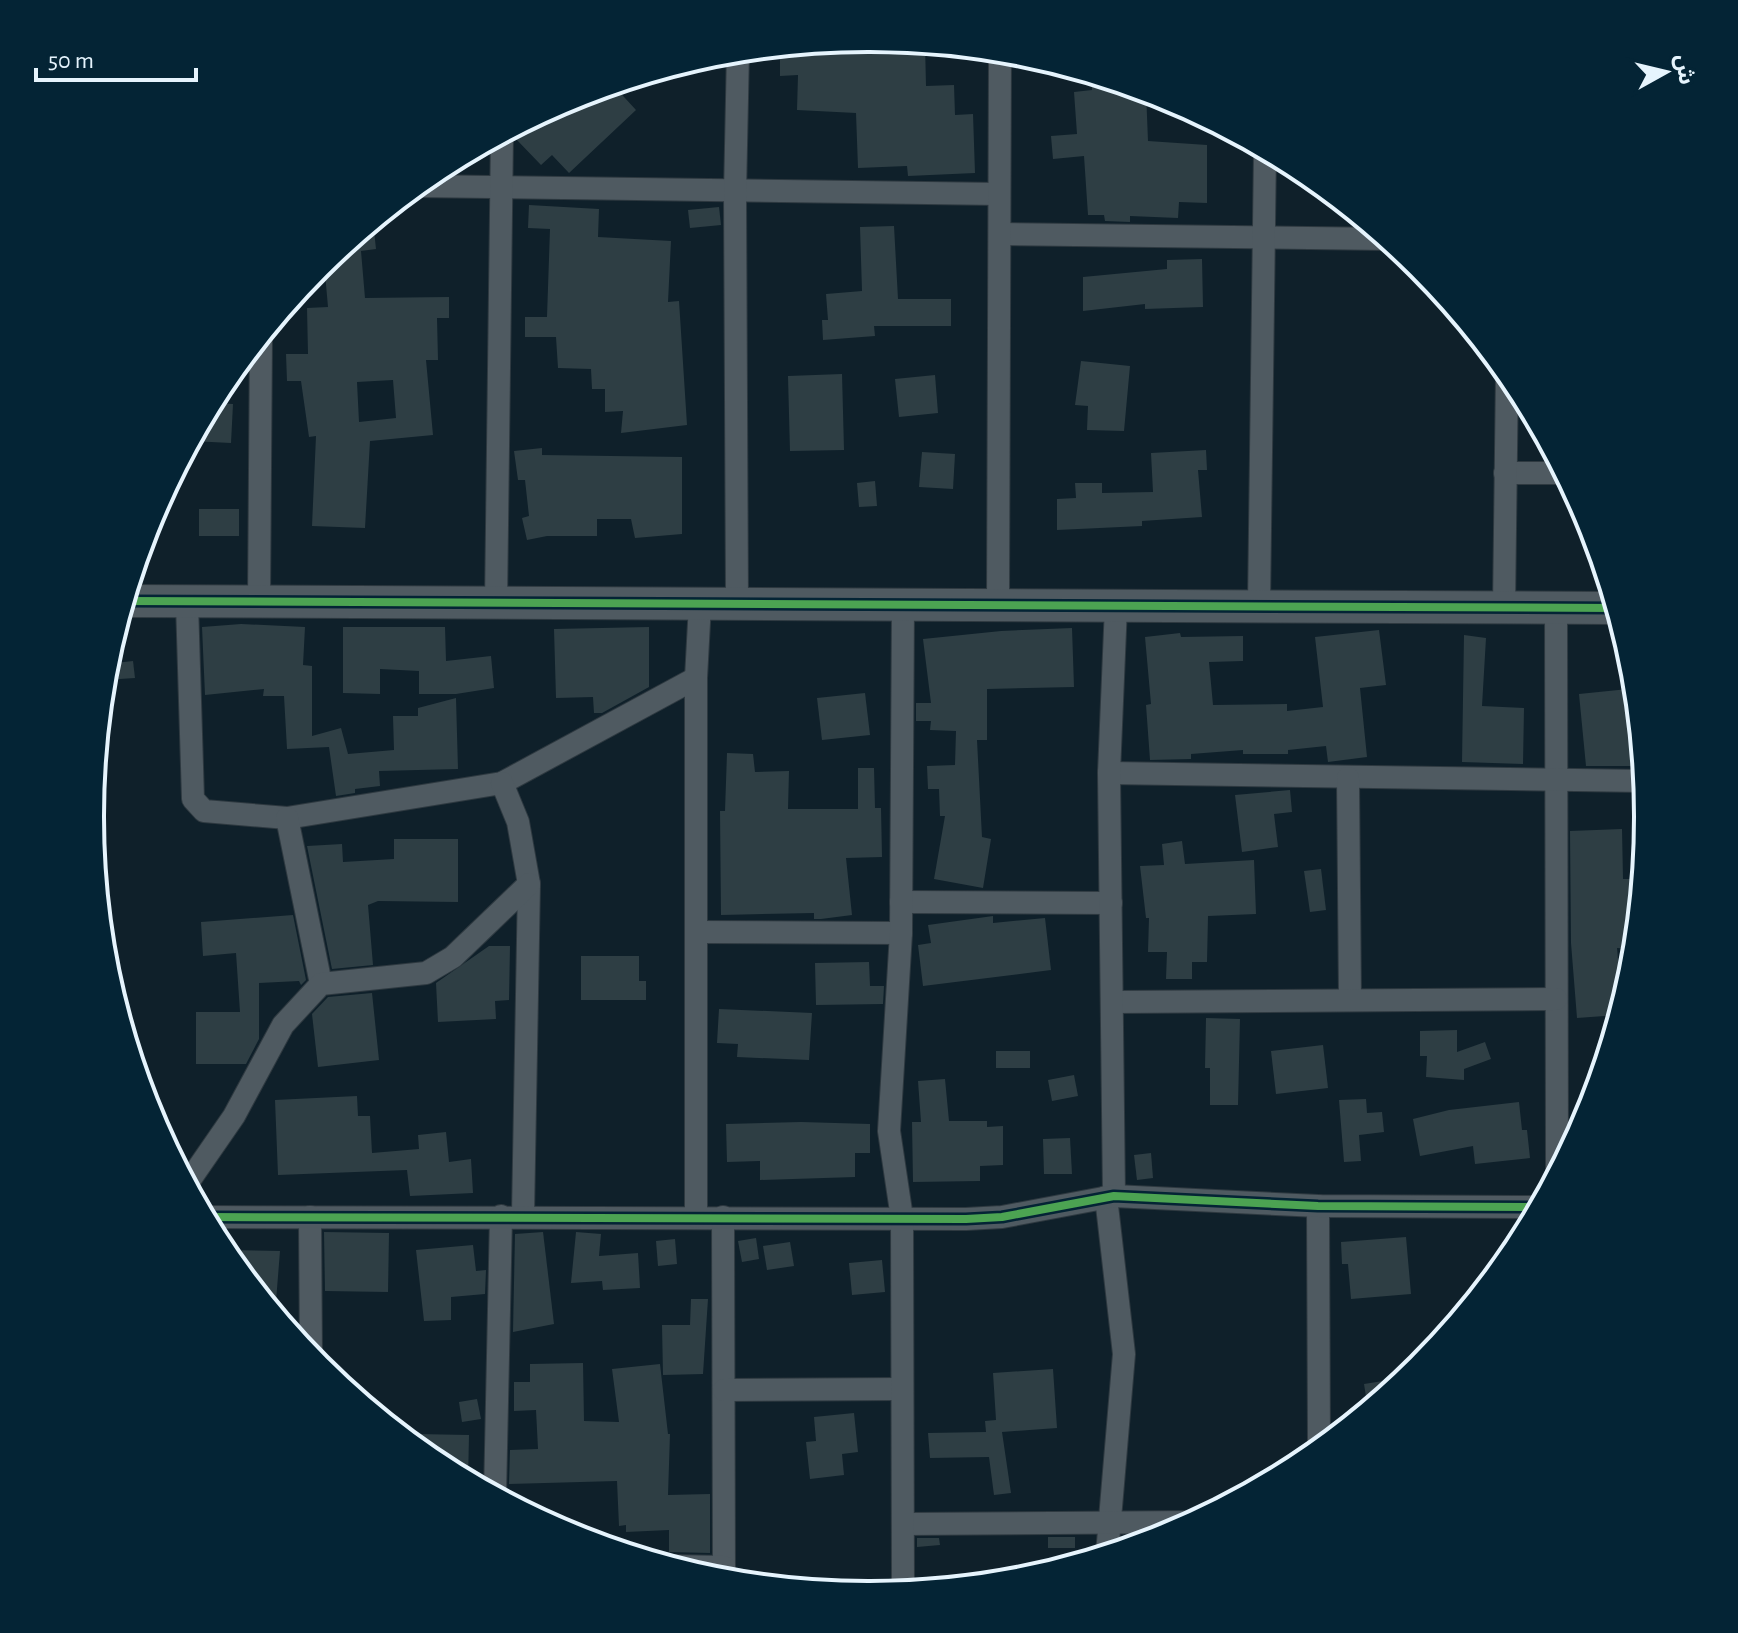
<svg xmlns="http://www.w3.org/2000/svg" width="1738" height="1633" viewBox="0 0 1738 1633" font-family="'Alegreya Sans','Noto Sans Arabic',sans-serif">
	<rect width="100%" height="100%" fill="#0f202a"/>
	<g fill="#2e3e44" fill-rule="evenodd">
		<polygon points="869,38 925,43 926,86 954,85 955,115 973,114 975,173 908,176 907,166 858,168 856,113 797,110 798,75 780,76 780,47"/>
		<polygon points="1091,74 1146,91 1148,141 1207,145 1207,203 1179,202 1178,218 1130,216 1130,222 1105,221 1104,215 1088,215 1084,156 1053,159 1051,136 1077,134 1074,92 1092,90"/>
		<polygon points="613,85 636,110 569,173 552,155 541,165 516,139 515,130 523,123 572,97"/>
		<polygon points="529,205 599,209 598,237 671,241 668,302 679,301 687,425 621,433 623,411 605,412 605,389 592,389 591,369 558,368 556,337 525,337 525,317 547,317 550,229 528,228"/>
		<polygon points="719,207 721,225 690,228 688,210"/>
		<path d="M373,221l3,28 -15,2 4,47 84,-1v21h-12l1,42h-12l7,75 -63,6 -5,87 -53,-2 4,-90 -7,1 -8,-56h-14l-1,-27h22l-1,-46 21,-1 -4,-45zM393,380l3,38 -37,4 -2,-40z"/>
		<polygon points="894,226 898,299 951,299 951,326 874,326 875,336 823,340 822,320 828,320 826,294 862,291 860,227"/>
		<polygon points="1202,259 1203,307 1145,309 1145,304 1083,311 1083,277 1167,269 1167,260"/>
		<polygon points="1081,361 1130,366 1124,431 1087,430 1088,406 1075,405"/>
		<polygon points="842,374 844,450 790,451 788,376"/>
		<polygon points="935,375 938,413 899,417 895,379"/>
		<polygon points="212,403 233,404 231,443 191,441"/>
		<polygon points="542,448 542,455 682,457 682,534 635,538 631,519 597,519 597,536 547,536 527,540 522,518 529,516 525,480 518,480 514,451"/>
		<polygon points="1206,450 1207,470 1198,470 1202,517 1142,521 1142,526 1057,530 1057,499 1076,498 1075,483 1102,483 1102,493 1153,492 1151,453"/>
		<polygon points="922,452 955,454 953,489 919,487"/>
		<polygon points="875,481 877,506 859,507 857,483"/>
		<rect x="199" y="509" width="40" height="27"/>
		<polygon points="241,624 305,627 303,665 312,666 312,736 341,728 348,754 394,750 393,716 418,716 418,708 456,698 458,769 379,771 380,786 355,789 355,793 336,796 329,747 287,749 284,696 263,696 264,689 205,695 202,627"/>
		<polygon points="343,627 445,627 446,661 491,656 494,688 456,694 419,694 419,671 380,669 380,694 343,693"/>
		<polygon points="649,627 649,687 602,713 594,713 593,697 556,698 554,629"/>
		<polygon points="1072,628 1074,687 987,689 987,740 977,740 982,837 991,839 983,888 934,879 945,816 940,816 939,789 928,789 927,766 955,765 956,731 930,730 931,721 916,721 916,703 931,703 923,639 1001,631"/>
		<polygon points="1379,630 1386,685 1360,688 1367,757 1328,762 1326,746 1288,750 1288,754 1243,754 1243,750 1191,754 1191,759 1150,760 1146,705 1151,704 1145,637 1180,633 1181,637 1243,636 1243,661 1209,662 1213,705 1287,704 1287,711 1323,707 1315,637"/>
		<polygon points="1464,635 1486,638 1482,706 1524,708 1523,764 1462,762"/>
		<polygon points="133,661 135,678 104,680 106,664"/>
		<polygon points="1628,689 1638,766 1586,766 1579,694"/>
		<polygon points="865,693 870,735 822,740 817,698"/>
		<polygon points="727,753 753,754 755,772 789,771 788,809 858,809 858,768 874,768 875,808 881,808 882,857 846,858 852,915 821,919 814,919 814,913 721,915 720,811 725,811"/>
		<polygon points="1290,790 1292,812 1274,814 1278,847 1242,852 1235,795"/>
		<polygon points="1622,829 1623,879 1641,879 1634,949 1617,948 1622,1004 1618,1015 1577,1018 1571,943 1570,831"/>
		<polygon points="394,839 458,839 458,902 378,901 368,905 373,965 332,969 307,846 342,844 343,862 394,859"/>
		<polygon points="1182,841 1185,864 1254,860 1256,914 1208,916 1207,962 1192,962 1192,979 1166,979 1167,952 1148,952 1149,918 1146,918 1140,866 1164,865 1162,844"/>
		<polygon points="1321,869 1326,910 1310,912 1304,871"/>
		<polygon points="293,915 306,980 301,985 299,981 259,983 259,1039 246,1064 196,1064 196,1012 240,1012 236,953 203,956 201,922"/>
		<polygon points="993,916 993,923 1045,918 1051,970 923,986 918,945 931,943 928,925"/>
		<polygon points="489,946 510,946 509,1000 495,1001 496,1019 438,1022 436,983"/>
		<polygon points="581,956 639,956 639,981 646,981 646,1000 581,1000"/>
		<polygon points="869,962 870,986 884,986 883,1004 816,1005 815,963"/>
		<polygon points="372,993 379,1060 318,1067 312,1014 328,997"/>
		<polygon points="719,1009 812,1013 809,1060 737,1057 738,1044 717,1043"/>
		<polygon points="1206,1018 1240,1019 1238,1105 1210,1105 1210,1068 1205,1068"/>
		<polygon points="1457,1030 1457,1052 1485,1042 1491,1059 1464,1069 1464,1080 1426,1077 1427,1056 1420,1056 1420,1031"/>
		<polygon points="1323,1045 1328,1088 1276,1094 1271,1051"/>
		<rect x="996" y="1051" width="34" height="17"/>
		<polygon points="1074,1075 1078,1096 1052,1101 1048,1080"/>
		<polygon points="945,1079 949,1121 987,1121 987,1127 1003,1126 1003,1165 980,1166 980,1181 913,1182 912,1122 921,1122 918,1081"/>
		<polygon points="357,1096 358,1116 370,1116 372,1153 419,1149 418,1135 446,1132 449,1162 471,1159 473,1193 410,1196 407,1170 278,1175 275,1100"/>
		<polygon points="1366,1099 1367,1113 1382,1112 1384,1132 1359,1135 1361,1161 1344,1162 1339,1100"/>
		<polygon points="1519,1102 1522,1130 1527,1130 1530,1158 1475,1164 1473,1146 1420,1156 1413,1119 1449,1110"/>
		<polygon points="801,1122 870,1124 870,1153 855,1153 855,1177 760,1180 760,1161 727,1162 726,1124"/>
		<polygon points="1070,1138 1072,1174 1044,1174 1043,1139"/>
		<polygon points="1151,1153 1153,1178 1137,1180 1134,1155"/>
		<polygon points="324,1232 389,1233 388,1292 325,1291"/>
		<polygon points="543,1232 554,1324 513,1332 515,1234"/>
		<polygon points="576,1232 601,1234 599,1256 638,1253 640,1288 603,1290 602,1281 571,1283"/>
		<polygon points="1406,1237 1411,1294 1351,1299 1348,1264 1342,1264 1341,1242"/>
		<polygon points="756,1238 759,1259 742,1262 738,1241"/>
		<polygon points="675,1239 677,1264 658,1266 656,1241"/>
		<polygon points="790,1242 794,1266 767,1270 763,1246"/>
		<polygon points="473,1245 476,1271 486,1270 485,1294 451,1297 451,1320 424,1321 416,1250"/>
		<polygon points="222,1250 280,1251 275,1314 248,1280"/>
		<polygon points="882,1260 885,1292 852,1295 849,1263"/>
		<polygon points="691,1299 708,1299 703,1374 663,1375 662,1325 690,1325"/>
		<polygon points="583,1363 584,1421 619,1422 612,1369 660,1364 668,1434 670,1434 668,1495 710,1494 710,1553 669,1552 669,1530 626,1532 626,1525 619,1526 617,1481 509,1484 510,1450 538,1449 536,1410 514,1411 514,1382 530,1382 530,1364"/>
		<polygon points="1053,1369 1057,1428 1002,1432 1011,1493 994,1495 989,1457 930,1458 928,1433 986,1432 985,1421 996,1420 993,1373"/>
		<polygon points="1408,1377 1380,1400 1368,1409 1364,1384"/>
		<polygon points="477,1399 481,1419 462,1422 459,1402"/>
		<polygon points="854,1413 858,1452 842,1454 844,1475 810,1479 806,1442 816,1441 814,1417"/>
		<polygon points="416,1434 469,1435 468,1481 436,1464 416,1447"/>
		<rect x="1048" y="1537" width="27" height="11"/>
		<polygon points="917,1538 939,1538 940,1545 917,1547"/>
	</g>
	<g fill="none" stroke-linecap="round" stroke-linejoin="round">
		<g stroke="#2e3940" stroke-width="24">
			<g id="street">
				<polyline points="416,186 999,194"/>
				<polyline points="1000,234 1387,239"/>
				<polyline points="1505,473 1564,473"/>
				<polyline points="187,603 193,799 204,811 287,818 502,783 696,678"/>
				<polyline points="259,603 261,336"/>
				<polyline points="496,604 502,134"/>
				<polyline points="737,605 735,193 738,51"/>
				<polyline points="1259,605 1265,150"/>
				<polyline points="998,606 1000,51"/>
				<polyline points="1504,608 1507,372"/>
				<polyline points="1556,608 1557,1174"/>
				<polyline points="1109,773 1644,781"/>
				<polyline points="1348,778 1350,1000"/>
				<polyline points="502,783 518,822 529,884 523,1215"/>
				<polyline points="287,818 321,984"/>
				<polyline points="901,902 1111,903"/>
				<polyline points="697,932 901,933"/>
				<polyline points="1112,1002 1556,999"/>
				<polyline points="187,1184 234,1116 283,1025 321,984 426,973 453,957 529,884"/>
				<polyline points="1114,1196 1109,773 1116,606"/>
				<polyline points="1106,1197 1124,1354 1107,1554"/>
				<polyline points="1318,1206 1319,1449"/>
				<polyline points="204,1217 966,1219 1002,1217 1114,1196 1318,1206 1539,1207"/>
				<polyline points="310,1217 311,1358"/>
				<polyline points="696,1217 696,678 700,604"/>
				<polyline points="723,1217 724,1581"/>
				<polyline points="724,1390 902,1389"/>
				<polyline points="495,1495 501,1216"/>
				<polyline points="904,1524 1193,1522"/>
				<polyline points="671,1566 724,1567"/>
				<polyline points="903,1592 902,1218 889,1131 901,933 903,604"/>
			</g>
		</g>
		<g stroke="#2e3940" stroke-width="34">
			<polyline id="secondary" points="125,601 1615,608"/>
		</g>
		<use href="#street" stroke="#4f5a61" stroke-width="22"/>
		<use href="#secondary" stroke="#4f5a61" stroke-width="32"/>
		<g stroke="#042435" stroke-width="13">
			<g id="cycleway">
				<polyline points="125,601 1615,608"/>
				<polyline points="204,1217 966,1219 1002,1217 1114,1196 1318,1206 1539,1207"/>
			</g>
		</g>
		<use href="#cycleway" stroke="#4ca352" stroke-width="8"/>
	</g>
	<path d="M0 0H1738V1633H0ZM868 52H870A764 764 0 0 1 1634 816V817A764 764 0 0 1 870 1581H868A764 764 0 0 1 104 817V816A764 764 0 0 1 868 52Z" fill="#042435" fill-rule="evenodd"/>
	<path fill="none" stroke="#e6f4fd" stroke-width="4" d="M868 52H870A764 764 0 0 1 1634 816V817A764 764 0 0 1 870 1581H868A764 764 0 0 1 104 817V816A764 764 0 0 1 868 52Z"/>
	<g transform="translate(1666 72) rotate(82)" stroke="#042435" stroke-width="6" paint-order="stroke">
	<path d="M0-6L14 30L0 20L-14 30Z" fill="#e6f4fd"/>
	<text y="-12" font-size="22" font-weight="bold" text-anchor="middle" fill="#e6f4fd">ش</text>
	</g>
	<path d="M36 68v12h160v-12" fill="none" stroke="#e6f4fd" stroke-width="4"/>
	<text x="48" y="68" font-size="24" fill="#e6f4fd" stroke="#042435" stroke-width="6" paint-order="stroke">50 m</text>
</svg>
